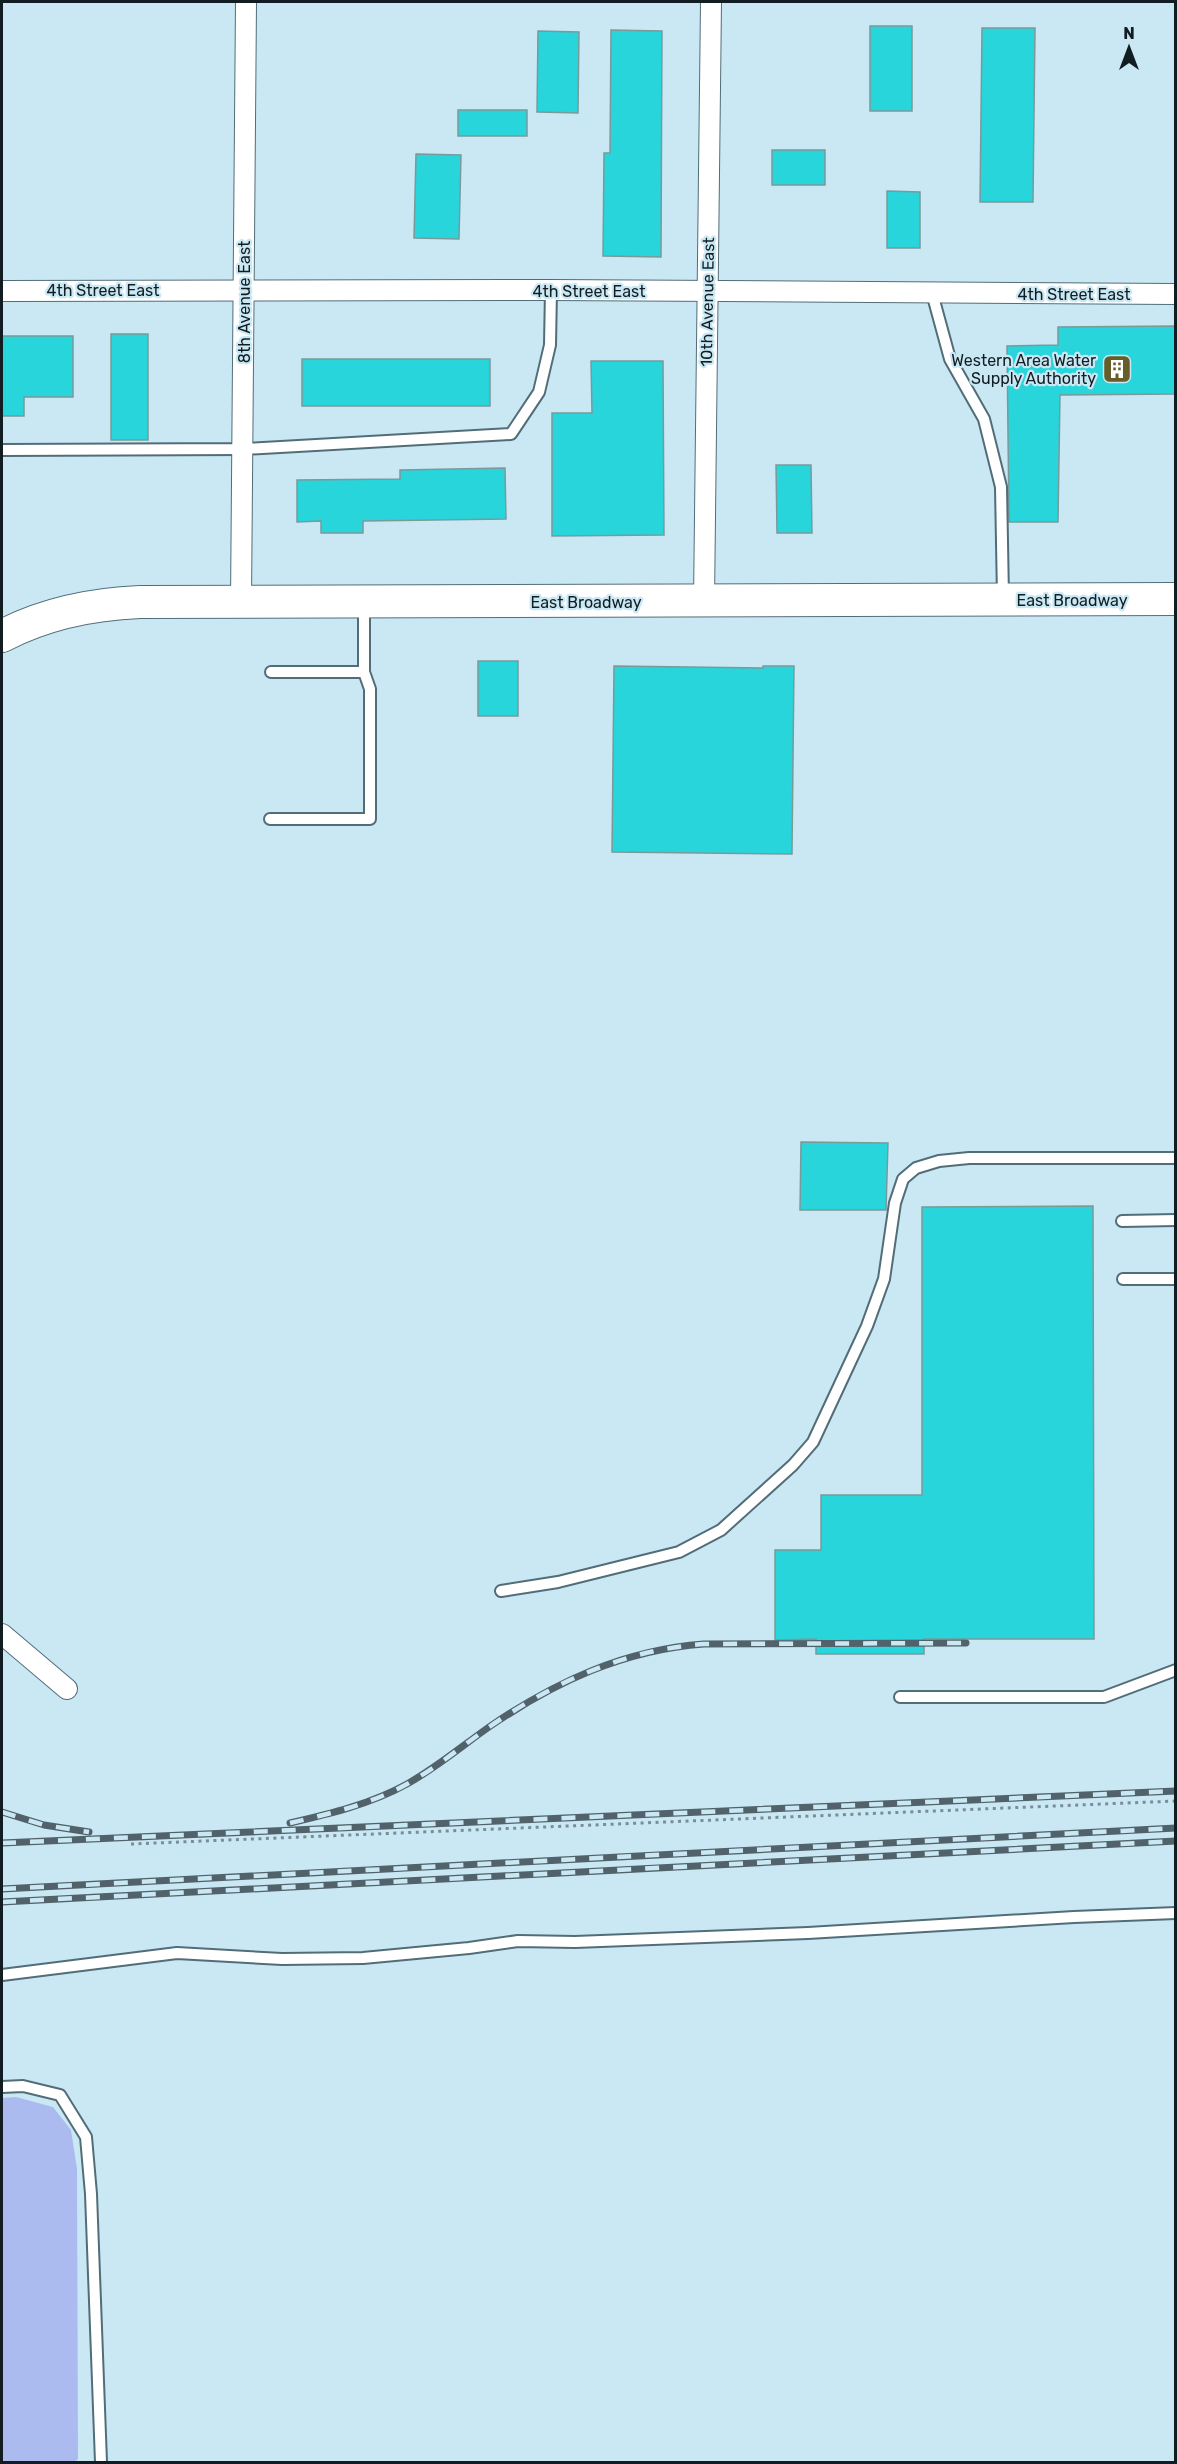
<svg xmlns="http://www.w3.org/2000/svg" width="1177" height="2464" viewBox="0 0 1177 2464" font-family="Rubik,sans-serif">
	<rect width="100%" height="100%" fill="#cae8f4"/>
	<polygon fill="#abbbf0" points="16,2097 53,2107 71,2130 77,2169 78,2459 75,2462 2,2462 2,2098"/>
	<g fill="#27d5db" stroke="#799a9b" stroke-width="1.5">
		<rect x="870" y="26" width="42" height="85"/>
		<polygon points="982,28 1035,28 1033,202 980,202"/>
		<polygon points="611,30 662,31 661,257 603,256 604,153 610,153"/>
		<polygon points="538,31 579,32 578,113 537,112"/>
		<rect x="458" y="110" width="69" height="26"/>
		<rect x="772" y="150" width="53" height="35"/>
		<polygon points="416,154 461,155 459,239 414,238"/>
		<polygon points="887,191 920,192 920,248 887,248"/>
		<polygon points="1176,326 1176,394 1060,395 1058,522 1009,522 1007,346 1058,345 1058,327"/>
		<rect x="111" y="334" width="37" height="106"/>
		<polygon points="2,336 73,336 73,397 24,397 24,416 2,416"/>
		<rect x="302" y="359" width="188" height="47"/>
		<polygon points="591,361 663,361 664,535 552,536 552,413 592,413"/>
		<polygon points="776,465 811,465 812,533 777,533"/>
		<polygon points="505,468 506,519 363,521 363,533 321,533 321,521 297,522 297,480 400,479 400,470"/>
		<rect x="478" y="661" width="40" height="55"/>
		<polygon points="614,666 763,668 763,666 794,666 792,854 612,852"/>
		<polygon points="801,1142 888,1143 886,1210 800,1210"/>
		<polygon points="1093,1206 1094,1639 924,1639 924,1654 816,1654 816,1639 775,1640 775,1550 821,1550 821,1495 922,1495 922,1207"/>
	</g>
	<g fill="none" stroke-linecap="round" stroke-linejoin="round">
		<g stroke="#526d78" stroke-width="14">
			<g id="lane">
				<polyline points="932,293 950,359 984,419 1001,487 1003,597"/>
				<polyline points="2,450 244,449 511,434 539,392 550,345 551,290"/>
				<polyline points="271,672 364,672"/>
				<polyline points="270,819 370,819 370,689 364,672 364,605"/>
				<polyline points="1122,1221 1176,1220"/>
				<polyline points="1123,1279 1176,1279"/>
				<polyline points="501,1591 558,1582 679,1552 721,1530 793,1465 813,1442 867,1326 884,1279 895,1203 903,1179 916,1168 939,1161 969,1158 1176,1158"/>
				<polyline points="900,1697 1104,1697 1176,1670"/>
				<polyline points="2,1975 177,1953 282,1959 363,1958 469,1948 518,1941 575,1942 808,1933 1074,1917 1176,1913"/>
				<polyline points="2,2087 23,2086 60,2095 86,2137 91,2194 101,2462"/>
			</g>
		</g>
		<g stroke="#526d78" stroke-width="22">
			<g id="street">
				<polyline points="2,291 551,290 1176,294"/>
				<polyline points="241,602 246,2"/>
				<polyline points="704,602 711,2"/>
				<polyline points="2,1634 67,1689"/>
			</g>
		</g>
		<g stroke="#526d78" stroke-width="34">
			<path id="primary" d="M2,636c44,-23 89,-32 138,-34l1036,-3"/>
		</g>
		<polyline stroke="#788d96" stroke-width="3" stroke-dasharray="3 4.5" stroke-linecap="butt" points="131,1844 1176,1801"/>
		<use href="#lane" stroke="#fff" stroke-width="10"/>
		<use href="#street" stroke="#fff" stroke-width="20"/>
		<use href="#primary" stroke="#fff" stroke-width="32"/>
		<g stroke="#51626a" stroke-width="7">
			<g id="rail">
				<polyline points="2,1812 44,1825 89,1832"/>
				<path d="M290,1823c39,-9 81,-19 117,-39 29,-16 55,-38 82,-57 66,-45 134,-77 215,-83l262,-1"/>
				<polyline points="2,1843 1176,1791"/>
				<polyline points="2,1889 1176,1828"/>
				<polyline points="2,1902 1176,1841"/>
			</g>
		</g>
		<use href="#rail" stroke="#cae8f4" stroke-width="4.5" stroke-dasharray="14" stroke-linecap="butt"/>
	</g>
	<defs>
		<g id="building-square" transform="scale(1.5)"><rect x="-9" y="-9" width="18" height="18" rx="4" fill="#655e2b" stroke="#cae8f4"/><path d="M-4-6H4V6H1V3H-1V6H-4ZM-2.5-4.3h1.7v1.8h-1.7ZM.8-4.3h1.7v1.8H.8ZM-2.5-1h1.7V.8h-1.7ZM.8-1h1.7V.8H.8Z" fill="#fff"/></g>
	</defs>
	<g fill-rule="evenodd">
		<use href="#building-square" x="1117" y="369"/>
	</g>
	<g text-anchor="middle" stroke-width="4.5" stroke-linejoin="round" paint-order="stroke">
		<g font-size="16" fill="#121d22" stroke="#cae8f4">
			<text x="103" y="296">4th Street East</text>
			<text x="589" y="297">4th Street East</text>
			<text x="1074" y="300">4th Street East</text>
			<text transform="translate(244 302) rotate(-90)" y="6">8th Avenue East</text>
			<text transform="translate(707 302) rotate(-89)" y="6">10th Avenue East</text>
			<text x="1072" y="606">East Broadway</text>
			<text x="586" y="608">East Broadway</text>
		</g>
		<g font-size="16" fill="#121d22" stroke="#cae8f4" text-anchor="end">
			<text x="1096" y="366">Western Area Water<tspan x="1096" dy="18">Supply Authority</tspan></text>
		</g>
	</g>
	<rect width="1177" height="2464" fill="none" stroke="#121d22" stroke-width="6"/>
	<g transform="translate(1129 48)" stroke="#cae8f4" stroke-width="4.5" paint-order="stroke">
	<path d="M0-4.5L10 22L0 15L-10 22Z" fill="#121d22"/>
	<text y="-9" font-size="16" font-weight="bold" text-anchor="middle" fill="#121d22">N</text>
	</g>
</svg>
